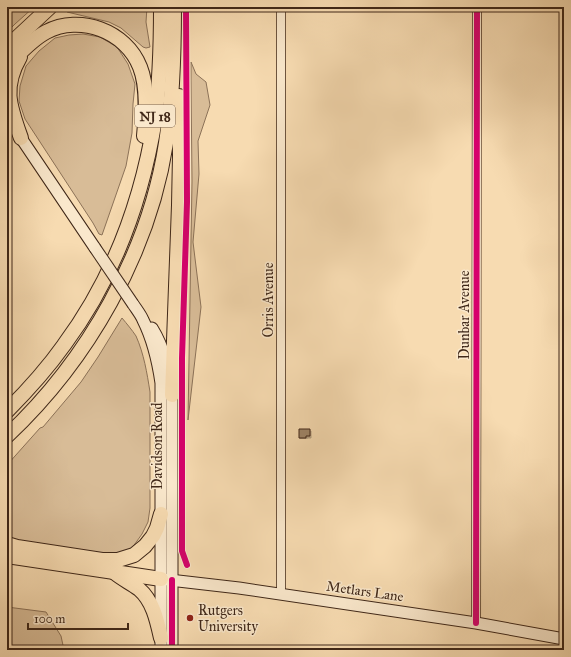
<svg xmlns="http://www.w3.org/2000/svg" width="571" height="657" viewBox="0 0 571 657" font-family="'IM FELL Great Primer',serif">
	<defs>
		<filter id="shadow"><feDropShadow dx="1" dy="2" stdDeviation="0" flood-color="#0004"/></filter>
	</defs>
	<rect width="100%" height="100%" fill="#f7dbb1"/>
	<filter id="stains"><feTurbulence type="fractalNoise" baseFrequency=".005" numOctaves="4"/><feColorMatrix values="0 0 0 0 .2 0 0 0 0 .09 0 0 0 0 .02 0 0 0 .5 -.17"/></filter>
	<radialGradient id="worn" r=".72"><stop offset=".6" stop-color="#630" stop-opacity="0"/><stop offset="1" stop-color="#630" stop-opacity=".3"/></radialGradient>
	<g fill="#d8bc97" stroke="#8c7258">
		<polygon points="7,7 34,7 15,24 7,32"/>
		<polygon points="67,7 147,7 146,22 150,47 146,48 143,47 121,28 109,22 67,12"/>
		<polygon points="83,34 100,37 117,47 128,64 135,84 133,104 132,133 126,166 102,235 99,234 93,223 25,119 19,101 20,86 26,66 39,51 55,38 69,35"/>
		<polygon points="191,62 196,74 206,82 210,105 198,141 199,174 193,242 201,307 188,420 192,181 191,81"/>
		<path d="M122,318c5,6 10,12 14,18 8,18 11,37 14,56v116l-2,14 -6,12 -10,14 -9,4 -14,2 -97,-14 -5,-2v-73l33,-37 3,-1 38,-45 17,-25z"/>
		<polygon points="7,607 46,612 61,636 64,650 7,650"/>
	</g>
	<polygon fill="#9f8568" stroke="#3f2718" filter="url(#shadow)" points="299,429 310,429 310,436 306,436 306,438 299,438"/>
	<g fill="none" stroke-linecap="round" stroke-linejoin="round">
		<g stroke="#6d543e" stroke-width="10">
			<g id="street">
				<polyline points="281,7 281,594"/>
				<polyline points="476,623 477,7"/>
			</g>
		</g>
		<g stroke="#3f2718" stroke-width="13">
			<g id="secondary">
				<polyline points="21,138 95,248"/>
				<path d="M133,304c4,6 8,11 10,16 10,20 15,42 18,63v267"/>
				<path d="M152,328c13,21 17,42 20,67v255"/>
				<polyline points="161,579 239,588 476,623 564,639"/>
			</g>
		</g>
		<g stroke="#3f2718" stroke-width="16">
			<g id="highway">
				<polyline points="7,47 50,7"/>
				<path d="M20,57c-18,31 -10,50 1,81"/>
				<path d="M7,66c12,-12 24,-26 39,-34 34,-18 80,-1 94,35 8,20 6,48 4,69"/>
				<polyline points="172,395 179,205 180,155 179,96"/>
				<path d="M7,411c21,-21 40,-42 57,-66 49,-66 78,-145 91,-226 5,-37 6,-75 6,-112"/>
				<path d="M7,436c81,-76 142,-183 159,-293 7,-45 8,-90 8,-136"/>
				<polyline points="7,544 17,547 102,560 118,560 134,555 145,546 153,536 157,528 161,514"/>
				<polyline points="7,556 161,579"/>
				<path d="M115,573c7,6 16,10 24,16 14,12 18,31 22,49"/>
			</g>
		</g>
		<use href="#street" stroke="#fae8cc" stroke-width="8"/>
		<use href="#secondary" stroke="#fae8cc" stroke-width="11"/>
		<use href="#highway" stroke="#f7dbb1" stroke-width="14"/>
		<g stroke="#3f2718" stroke-width="13" stroke-linecap="butt">
			<polyline id="secondary-bridge" points="95,248 133,304"/>
		</g>
		<use href="#secondary-bridge" stroke="#fae8cc" stroke-width="11"/>
		<g stroke="#fae8cc" stroke-width="8">
			<g id="cycleway">
				<polyline points="186,7 187,202 182,358 182,551 187,565"/>
				<polyline points="476,623 477,7"/>
				<polyline points="172,650 172,580"/>
			</g>
		</g>
		<use href="#cycleway" stroke="#d6006c" stroke-width="6"/>
	</g>
	<circle fill="#8f2418" stroke="#fae8cc" stroke-width="1.5" cx="190" cy="618" r="4"/>
	<g text-anchor="middle" stroke-width="3" stroke-linejoin="round" paint-order="stroke">
		<rect fill="#fae8cc" stroke="#77614e" stroke-width="1" x="135" y="105" width="40" height="22" rx="3"/>
		<g font-size="13" font-weight="bold" fill="#3f2718">
			<text x="155" y="121">NJ 18</text>
		</g>
		<g font-size="14" fill="#3f2718" stroke="#fae8cc">
			<text transform="translate(268 300) rotate(-90)" y="5">Orris Avenue</text>
			<text transform="translate(464 315) rotate(-90)" y="5">Dunbar Avenue</text>
			<text transform="translate(157 446) rotate(-90)" y="5">Davidson Road</text>
			<text transform="translate(365 591) rotate(8)" y="5">Metlars Lane</text>
		</g>
		<g font-size="14" fill="#3f2718" stroke="#fae8cc" text-anchor="start">
			<text x="198" y="615">Rutgers<tspan x="198" dy="16">University</tspan></text>
		</g>
	</g>
	<rect width="571" height="657" fill="none" stroke="#f7dbb1" stroke-width="24"/>
	<rect x="8" y="8" width="555" height="641" fill="none" stroke="#3f2718" stroke-width="2"/>
	<rect x="12" y="12" width="547" height="633" fill="none" stroke="#3f2718"/>
	<path d="M28 623v6h100v-6" fill="none" stroke="#3f2718" stroke-width="2"/>
	<text x="34" y="623" font-size="12" fill="#3f2718" stroke="#fae8cc" stroke-width="3" paint-order="stroke">100 m</text>
	<rect width="100%" height="100%" filter="url(#stains)"/>
	<rect width="100%" height="100%" fill="url(#worn)"/>
</svg>
